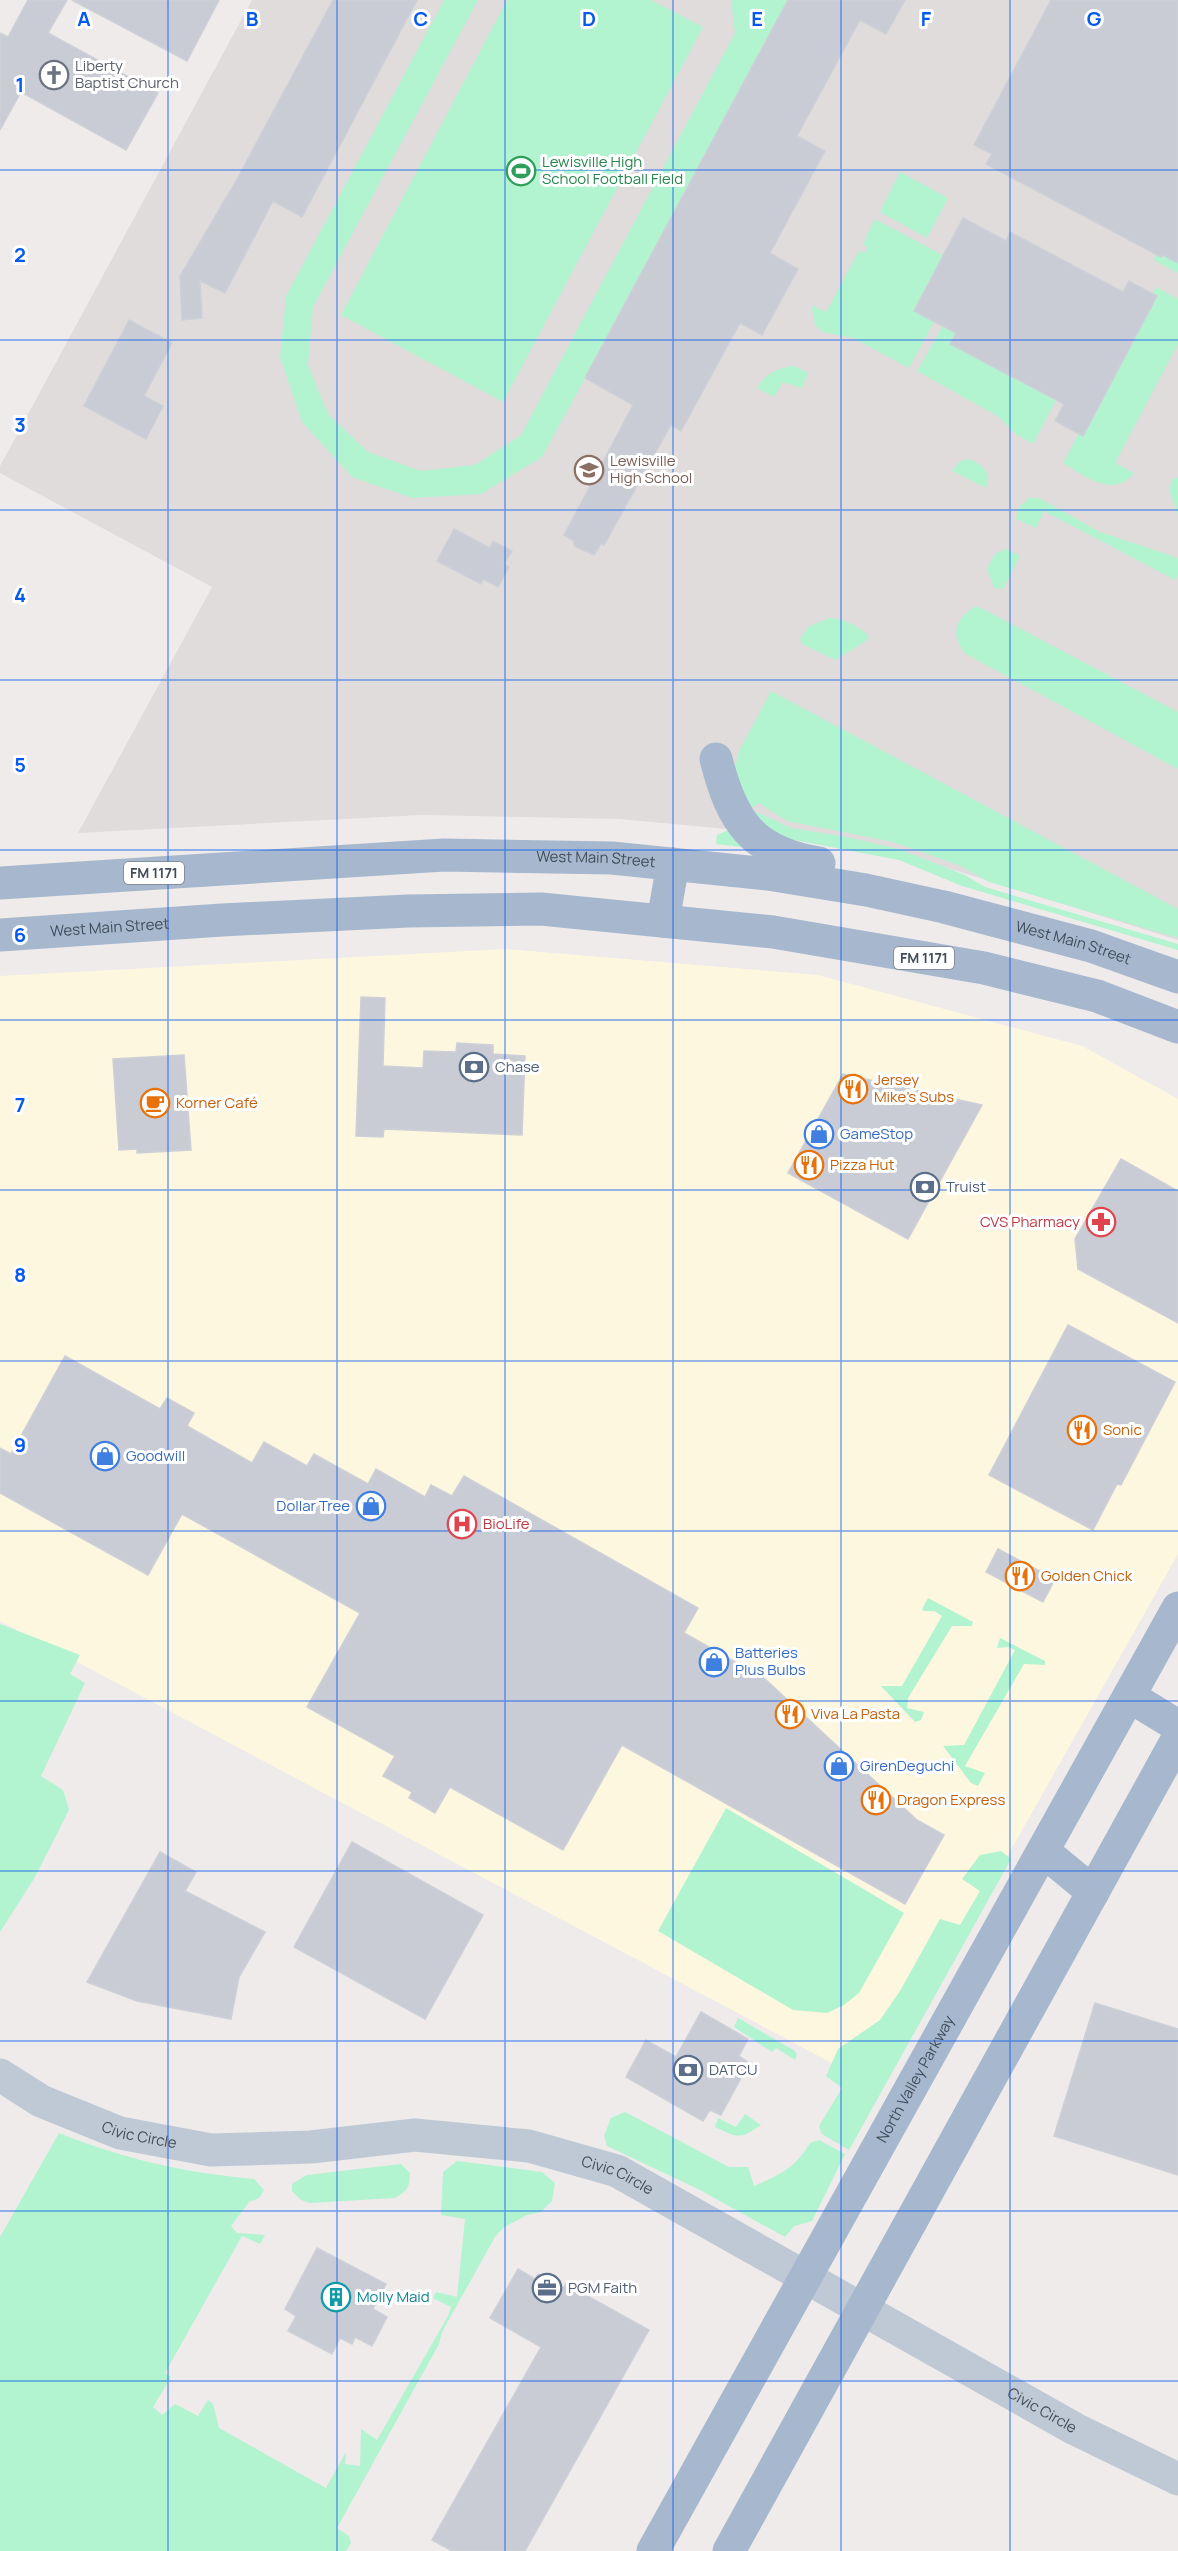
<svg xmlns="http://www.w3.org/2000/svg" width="1178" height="2551" viewBox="0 0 1178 2551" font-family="Manrope,sans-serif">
	<rect width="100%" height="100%" fill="#eeebea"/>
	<polygon fill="#fef7df" points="505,949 818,975 1082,1046 1178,1099 1178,1554 877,2087 0,1621 0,976"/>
	<polygon fill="#e0dcdc" points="252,0 1178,0 1178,940 903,854 792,835 620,819 421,815 78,833 212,587 0,473 0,466"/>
	<g fill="#b2f3d0">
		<polygon points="444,0 478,0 313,307 308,365 328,414 368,452 421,471 475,465 521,435 735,33 731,0 792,0 542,457 481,494 412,498 352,477 302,422 280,357 286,296"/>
		<polygon points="507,0 651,0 703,27 503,402 341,315"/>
		<polygon points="900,172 948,198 927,238 880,212"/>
		<polygon points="875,219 946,257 935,320 909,368 853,338 822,332 815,325 811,305 826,312 859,251 864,253 868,248 863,244"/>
		<polygon points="1178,240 1178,273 1154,260 1157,251"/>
		<path d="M1156,287l22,12v45l-63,119 19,10c-21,26 -50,3 -71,-10z"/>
		<polygon points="945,322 1066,381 1033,444 1014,433 999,417 917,371"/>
		<path d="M794,366l14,7 -6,15 -19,-6 -9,15 -17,-9c9,-15 20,-20 37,-22z"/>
		<path d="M970,459c14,8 21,12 16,29l-34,-17 8,-10z"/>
		<polygon points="1173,478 1178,478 1178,516 1169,489"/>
		<polygon points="1029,498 1039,498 1100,532 1175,557 1178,560 1178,575 1175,580 1044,511 1036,528 1016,519 1019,507"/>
		<polygon points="1005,549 1020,556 1003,589 994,588 987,569 995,554"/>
		<path d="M977,606l201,106v57l-212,-115c-17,-19 -11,-37 11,-48z"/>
		<path d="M829,618c15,1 27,7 39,17l1,4 -34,21 -33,-16 -2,-5 8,-12z"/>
		<polygon points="771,691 1178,909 1178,938 989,882 961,866 893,842 787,821 759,803 746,812 735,768 739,751"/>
		<polygon points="757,812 791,828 847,837 899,849 965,875 985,887 1178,944 1178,950 962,886 899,860 773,836 751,817"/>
		<polygon points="733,828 750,848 716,844 717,835"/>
		<polygon points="928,1598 973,1622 972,1626 952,1626 908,1698 907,1708 924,1712 921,1720 915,1722 881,1686 902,1686 942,1616 934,1611 924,1611 922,1609"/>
		<polygon points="0,1624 80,1655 70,1674 85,1683 41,1776 63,1790 69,1810 35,1877 0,1932"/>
		<polygon points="1000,1638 1045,1661 1045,1665 1024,1664 965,1766 985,1773 978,1786 971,1783 943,1746 964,1745 1015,1650 1008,1647 997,1648"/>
		<polygon points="726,1808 904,1913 859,1993 844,2005 827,2013 793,2010 658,1931"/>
		<polygon points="1001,1851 1011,1859 849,2150 822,2134 819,2126 842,2088 826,2076 838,2049 880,2020 900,1991 940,1919 960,1925 980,1891 962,1879 980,1855"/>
		<polygon points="738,2018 795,2051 797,2055 795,2060 776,2048 772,2052 734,2027"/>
		<path d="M625,2112l104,55h19l6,19c26,-11 41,-18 56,-43l9,-3 26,14 -33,67 -18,5 -9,11 -87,-48 -91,-43 -3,-10 7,-18z"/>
		<path d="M745,2114l16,11c-22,15 -22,13 -46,2l3,-9 18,9z"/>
		<path d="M59,2133c69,27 122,39 195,46l10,11 -5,8 -10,4 -18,24 6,7 28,2 -5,9 -18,-8 -77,137 6,4 -18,30 9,8 13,-11 23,12 10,-16 5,4 6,24 107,60 20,-36 -1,12 15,2 1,-37 16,11 71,-124 3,-9 -18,-9 3,-6 21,5 8,-78 -24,-4 2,-43 14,-11 85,11 13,11 -3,18 -11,11 -14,3 -23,12 -9,10 -53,95 -3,12 -102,184 12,8 2,7 -5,8h-346v-314z"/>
		<path d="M401,2164l9,9c0,14 -3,19 -16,25l-84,5 -9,-3 -9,-9v-7l15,-9z"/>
	</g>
	<g fill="#c9ccd4" stroke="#ced0d8" stroke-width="1.5">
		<polygon points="28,0 67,0 48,33 158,93 126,150 21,92 0,130 0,33 8,37"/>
		<polygon points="72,0 219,0 187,61"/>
		<polygon points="333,0 417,0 302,217 273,201 225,293 200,281 202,318 182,320 180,276 236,181"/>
		<polygon points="788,0 905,0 886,34 860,20 797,136 825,151 770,253 798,269 762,335 740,323 681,431 671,425 604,545 601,544 594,555 574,546 574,541 564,535 633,405 585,378"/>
		<polygon points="1051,0 1178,0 1178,263 1163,255 1161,257 986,164 992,154 974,145"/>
		<polygon points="963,218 1006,241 1010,232 1123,292 1129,281 1157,296 1083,436 1055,421 1064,404 950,344 956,333 914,311"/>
		<polygon points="129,320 172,343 144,396 163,406 146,439 84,406"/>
		<polygon points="454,529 490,548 493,541 512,551 504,564 509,567 498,587 483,579 481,584 437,561"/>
		<polygon points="361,997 385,998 383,1066 423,1068 424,1051 456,1052 457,1043 493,1045 493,1054 525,1056 522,1135 384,1129 383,1137 356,1136"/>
		<polygon points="184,1055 191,1150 137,1153 137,1149 119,1150 113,1059"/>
		<polygon points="843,1074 982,1105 908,1239 788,1173"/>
		<polygon points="1121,1159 1178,1191 1178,1323 1078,1269 1075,1239"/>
		<polygon points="1068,1325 1175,1382 1121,1485 1117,1484 1093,1530 989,1475"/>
		<polygon points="65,1356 160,1409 167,1398 194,1413 187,1426 252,1463 264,1442 307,1466 314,1454 368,1484 376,1469 425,1497 431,1485 452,1496 464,1476 698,1608 684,1633 764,1678 917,1820 944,1835 905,1904 622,1745 563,1850 450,1787 435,1813 409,1798 412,1792 383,1776 395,1756 307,1707 360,1613 182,1514 148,1575 0,1493 0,1448 11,1454"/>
		<polygon points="998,1549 1055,1579 1043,1602 986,1572"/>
		<polygon points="352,1842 483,1915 425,2019 294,1947"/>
		<polygon points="160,1852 196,1872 185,1891 265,1932 239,1977 231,2019 137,2001 87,1982"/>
		<polygon points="1095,2003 1178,2029 1178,2175 1054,2136"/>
		<polygon points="701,2012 748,2039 739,2056 749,2063 721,2115 710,2110 703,2121 626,2077 646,2040 676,2057"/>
		<polygon points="317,2248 386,2284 373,2309 387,2317 372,2346 355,2337 352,2344 340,2338 332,2354 288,2331 296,2316 285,2309"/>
		<polygon points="518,2269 535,2279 538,2274 563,2288 566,2284 649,2330 525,2551 452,2551 432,2540 541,2347 490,2318"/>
	</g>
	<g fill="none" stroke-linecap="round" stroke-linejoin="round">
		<path stroke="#bfc9d5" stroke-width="33" id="s1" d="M0,2075l41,26 79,32 91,17 100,-3 104,-12 114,11 88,25 458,258 103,50"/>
		<g stroke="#a7b8ce" stroke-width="33">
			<path d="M716,759c16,63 36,93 103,104"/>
			<path id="s2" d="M0,883l444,-28 168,3 156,16 98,16 78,17 147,39 87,31"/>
			<polyline points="663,921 673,864"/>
			<path id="s3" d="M0,935l222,-15 186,-9 133,-2 232,23 211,36 113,28 81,31"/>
			<polyline points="1129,1696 1178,1726"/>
			<polyline points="1043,1851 1093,1892"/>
			<path id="s4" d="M653,2551l525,-943"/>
			<polyline points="729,2551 1178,1738"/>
		</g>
	</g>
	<path fill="none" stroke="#0459ef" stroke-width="1.5" stroke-opacity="0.55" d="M168,0v2551M337,0v2551M505,0v2551M673,0v2551M841,0v2551M1010,0v2551M0,170h1178M0,340h1178M0,510h1178M0,680h1178M0,850h1178M0,1020h1178M0,1190h1178M0,1361h1178M0,1531h1178M0,1701h1178M0,1871h1178M0,2041h1178M0,2211h1178M0,2381h1178"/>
	<defs>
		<g id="church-ring" transform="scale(1.5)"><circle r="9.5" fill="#fff" stroke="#6b7280" stroke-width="1.5"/><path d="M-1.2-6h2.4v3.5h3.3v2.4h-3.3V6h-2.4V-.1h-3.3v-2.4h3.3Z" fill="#6b7280"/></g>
		<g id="stadium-ring" transform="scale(1.5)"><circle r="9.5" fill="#fff" stroke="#2e9e5b" stroke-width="1.5"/><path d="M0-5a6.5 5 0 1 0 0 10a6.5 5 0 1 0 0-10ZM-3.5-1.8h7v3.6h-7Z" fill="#2e9e5b"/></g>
		<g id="school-ring" transform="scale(1.5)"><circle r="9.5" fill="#fff" stroke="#8d6e63" stroke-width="1.5"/><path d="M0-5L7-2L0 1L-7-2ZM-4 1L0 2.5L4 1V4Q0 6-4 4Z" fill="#8d6e63"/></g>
		<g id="bank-ring" transform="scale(1.5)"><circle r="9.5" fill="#fff" stroke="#5c6f8a" stroke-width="1.5"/><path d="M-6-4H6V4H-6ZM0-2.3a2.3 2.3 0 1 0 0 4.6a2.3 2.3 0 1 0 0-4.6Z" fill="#5c6f8a"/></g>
		<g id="restaurant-ring" transform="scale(1.5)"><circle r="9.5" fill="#fff" stroke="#e8710a" stroke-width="1.5"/><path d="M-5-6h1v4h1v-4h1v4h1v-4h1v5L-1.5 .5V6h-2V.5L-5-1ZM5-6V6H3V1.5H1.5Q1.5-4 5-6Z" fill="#e8710a"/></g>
		<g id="cafe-ring" transform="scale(1.5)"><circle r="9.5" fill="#fff" stroke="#e8710a" stroke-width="1.5"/><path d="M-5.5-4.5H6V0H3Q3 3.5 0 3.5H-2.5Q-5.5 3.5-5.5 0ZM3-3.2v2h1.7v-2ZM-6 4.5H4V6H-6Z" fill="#e8710a"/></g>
		<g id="shop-ring" transform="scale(1.5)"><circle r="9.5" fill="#fff" stroke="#3f7fe0" stroke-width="1.5"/><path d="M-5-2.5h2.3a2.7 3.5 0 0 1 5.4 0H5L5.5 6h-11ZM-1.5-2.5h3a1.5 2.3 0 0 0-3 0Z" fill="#3f7fe0"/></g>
		<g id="pharmacy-ring" transform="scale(1.5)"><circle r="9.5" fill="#fff" stroke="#e0444e" stroke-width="1.5"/><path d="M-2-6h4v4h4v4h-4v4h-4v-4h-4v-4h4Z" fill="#e0444e"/></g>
		<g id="hospital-ring" transform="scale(1.5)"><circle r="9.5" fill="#fff" stroke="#e0444e" stroke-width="1.5"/><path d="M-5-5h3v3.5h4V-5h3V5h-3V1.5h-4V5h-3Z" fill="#e0444e"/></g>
		<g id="office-ring" transform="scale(1.5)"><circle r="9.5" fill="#fff" stroke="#5c6f8a" stroke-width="1.5"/><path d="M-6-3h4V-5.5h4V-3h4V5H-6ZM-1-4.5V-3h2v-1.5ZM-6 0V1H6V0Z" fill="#5c6f8a"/></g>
		<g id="building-ring" transform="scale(1.5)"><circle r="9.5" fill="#fff" stroke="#0f9aa8" stroke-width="1.5"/><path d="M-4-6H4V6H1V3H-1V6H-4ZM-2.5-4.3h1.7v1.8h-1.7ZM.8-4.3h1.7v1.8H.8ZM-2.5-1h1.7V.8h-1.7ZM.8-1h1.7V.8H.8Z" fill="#0f9aa8"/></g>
	</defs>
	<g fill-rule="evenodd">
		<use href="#church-ring" x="54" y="75"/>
		<use href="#stadium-ring" x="521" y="171"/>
		<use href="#school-ring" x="589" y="470"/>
		<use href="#bank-ring" x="474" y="1067"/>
		<use href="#restaurant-ring" x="853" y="1089"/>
		<use href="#cafe-ring" x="155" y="1103"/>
		<use href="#shop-ring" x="819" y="1134"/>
		<use href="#restaurant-ring" x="809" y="1165"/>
		<use href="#bank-ring" x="925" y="1187"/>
		<use href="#pharmacy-ring" x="1101" y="1222"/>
		<use href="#restaurant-ring" x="1082" y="1430"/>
		<use href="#shop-ring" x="105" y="1456"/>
		<use href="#shop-ring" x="371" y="1506"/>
		<use href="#hospital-ring" x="462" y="1524"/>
		<use href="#restaurant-ring" x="1020" y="1576"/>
		<use href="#shop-ring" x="714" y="1662"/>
		<use href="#restaurant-ring" x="790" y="1714"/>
		<use href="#shop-ring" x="839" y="1766"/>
		<use href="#restaurant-ring" x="876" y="1800"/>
		<use href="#bank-ring" x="688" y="2070"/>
		<use href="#office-ring" x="547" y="2288"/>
		<use href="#building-ring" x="336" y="2297"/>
	</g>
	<g text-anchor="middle" stroke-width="6" stroke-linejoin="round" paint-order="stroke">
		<g fill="#fff" stroke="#7b828c" stroke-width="1.5">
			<rect x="124" y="862" width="60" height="22" rx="4.5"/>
			<rect x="894" y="947" width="60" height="22" rx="4.5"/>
		</g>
		<g font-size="14" font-weight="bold" fill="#424d5a">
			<text x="154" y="878">FM 1171</text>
			<text x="924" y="963">FM 1171</text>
		</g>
		<g font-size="15" fill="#5b616d" stroke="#fff" text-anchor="start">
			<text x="75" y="71">Liberty<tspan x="75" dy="17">Baptist Church</tspan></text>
		</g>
		<g font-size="15" fill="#27864d" stroke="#fff" text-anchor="start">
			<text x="542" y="167">Lewisville High<tspan x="542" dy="17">School Football Field</tspan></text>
		</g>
		<g font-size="15" fill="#785e54" stroke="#fff" text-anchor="start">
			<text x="610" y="466">Lewisville<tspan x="610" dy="17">High School</tspan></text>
		</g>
		<g font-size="15" fill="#424d5a" stroke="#fff">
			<text dy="5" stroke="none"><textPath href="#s2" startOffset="597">West Main Street</textPath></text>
			<text dy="5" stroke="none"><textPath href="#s3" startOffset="110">West Main Street</textPath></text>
			<text dy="5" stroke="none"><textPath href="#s2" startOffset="1083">West Main Street</textPath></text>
			<text dy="5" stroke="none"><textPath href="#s4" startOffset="540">North Valley Parkway</textPath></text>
			<text dy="5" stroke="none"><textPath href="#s1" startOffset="153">Civic Circle</textPath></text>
			<text dy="5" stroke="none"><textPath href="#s1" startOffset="639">Civic Circle</textPath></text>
			<text dy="5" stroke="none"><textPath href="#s1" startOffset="1125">Civic Circle</textPath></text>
		</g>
		<g font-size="15" fill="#4e5e75" stroke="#fff" text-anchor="start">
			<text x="495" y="1072">Chase</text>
			<text x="946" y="1192">Truist</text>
			<text x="709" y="2075">DATCU</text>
			<text x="568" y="2293">PGM Faith</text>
		</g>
		<g font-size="15" fill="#c56008" stroke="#fff" text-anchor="start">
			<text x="874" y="1085">Jersey<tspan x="874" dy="17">Mike's Subs</tspan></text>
			<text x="176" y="1108">Korner Café</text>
			<text x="830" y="1170">Pizza Hut</text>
			<text x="1103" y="1435">Sonic</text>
			<text x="1041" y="1581">Golden Chick</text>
			<text x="811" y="1719">Viva La Pasta</text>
			<text x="897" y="1805">Dragon Express</text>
		</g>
		<g font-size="15" fill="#366cbe" stroke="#fff" text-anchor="start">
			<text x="840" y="1139">GameStop</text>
			<text x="126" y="1461">Goodwill</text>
			<text x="350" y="1511" text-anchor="end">Dollar Tree</text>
			<text x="735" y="1658">Batteries<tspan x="735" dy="17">Plus Bulbs</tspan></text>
			<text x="860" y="1771">GirenDeguchi</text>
		</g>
		<g font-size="15" fill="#be3a42" stroke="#fff" text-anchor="end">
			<text x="1080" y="1227">CVS Pharmacy</text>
			<text x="483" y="1529" text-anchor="start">BioLife</text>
		</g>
		<g font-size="15" fill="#0d838f" stroke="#fff" text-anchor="start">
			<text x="357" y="2302">Molly Maid</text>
		</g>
	</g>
	<g font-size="20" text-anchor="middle" font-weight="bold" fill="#0459ef" stroke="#fff" stroke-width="6" stroke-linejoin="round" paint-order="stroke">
		<text x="84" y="26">A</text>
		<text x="252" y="26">B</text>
		<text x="421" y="26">C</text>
		<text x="589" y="26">D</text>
		<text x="757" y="26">E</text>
		<text x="926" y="26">F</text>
		<text x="1094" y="26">G</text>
		<text x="20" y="92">1</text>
		<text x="20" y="262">2</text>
		<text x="20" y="432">3</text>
		<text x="20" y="602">4</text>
		<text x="20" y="772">5</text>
		<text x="20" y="942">6</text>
		<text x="20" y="1112">7</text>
		<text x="20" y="1282">8</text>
		<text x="20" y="1452">9</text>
	</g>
</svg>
